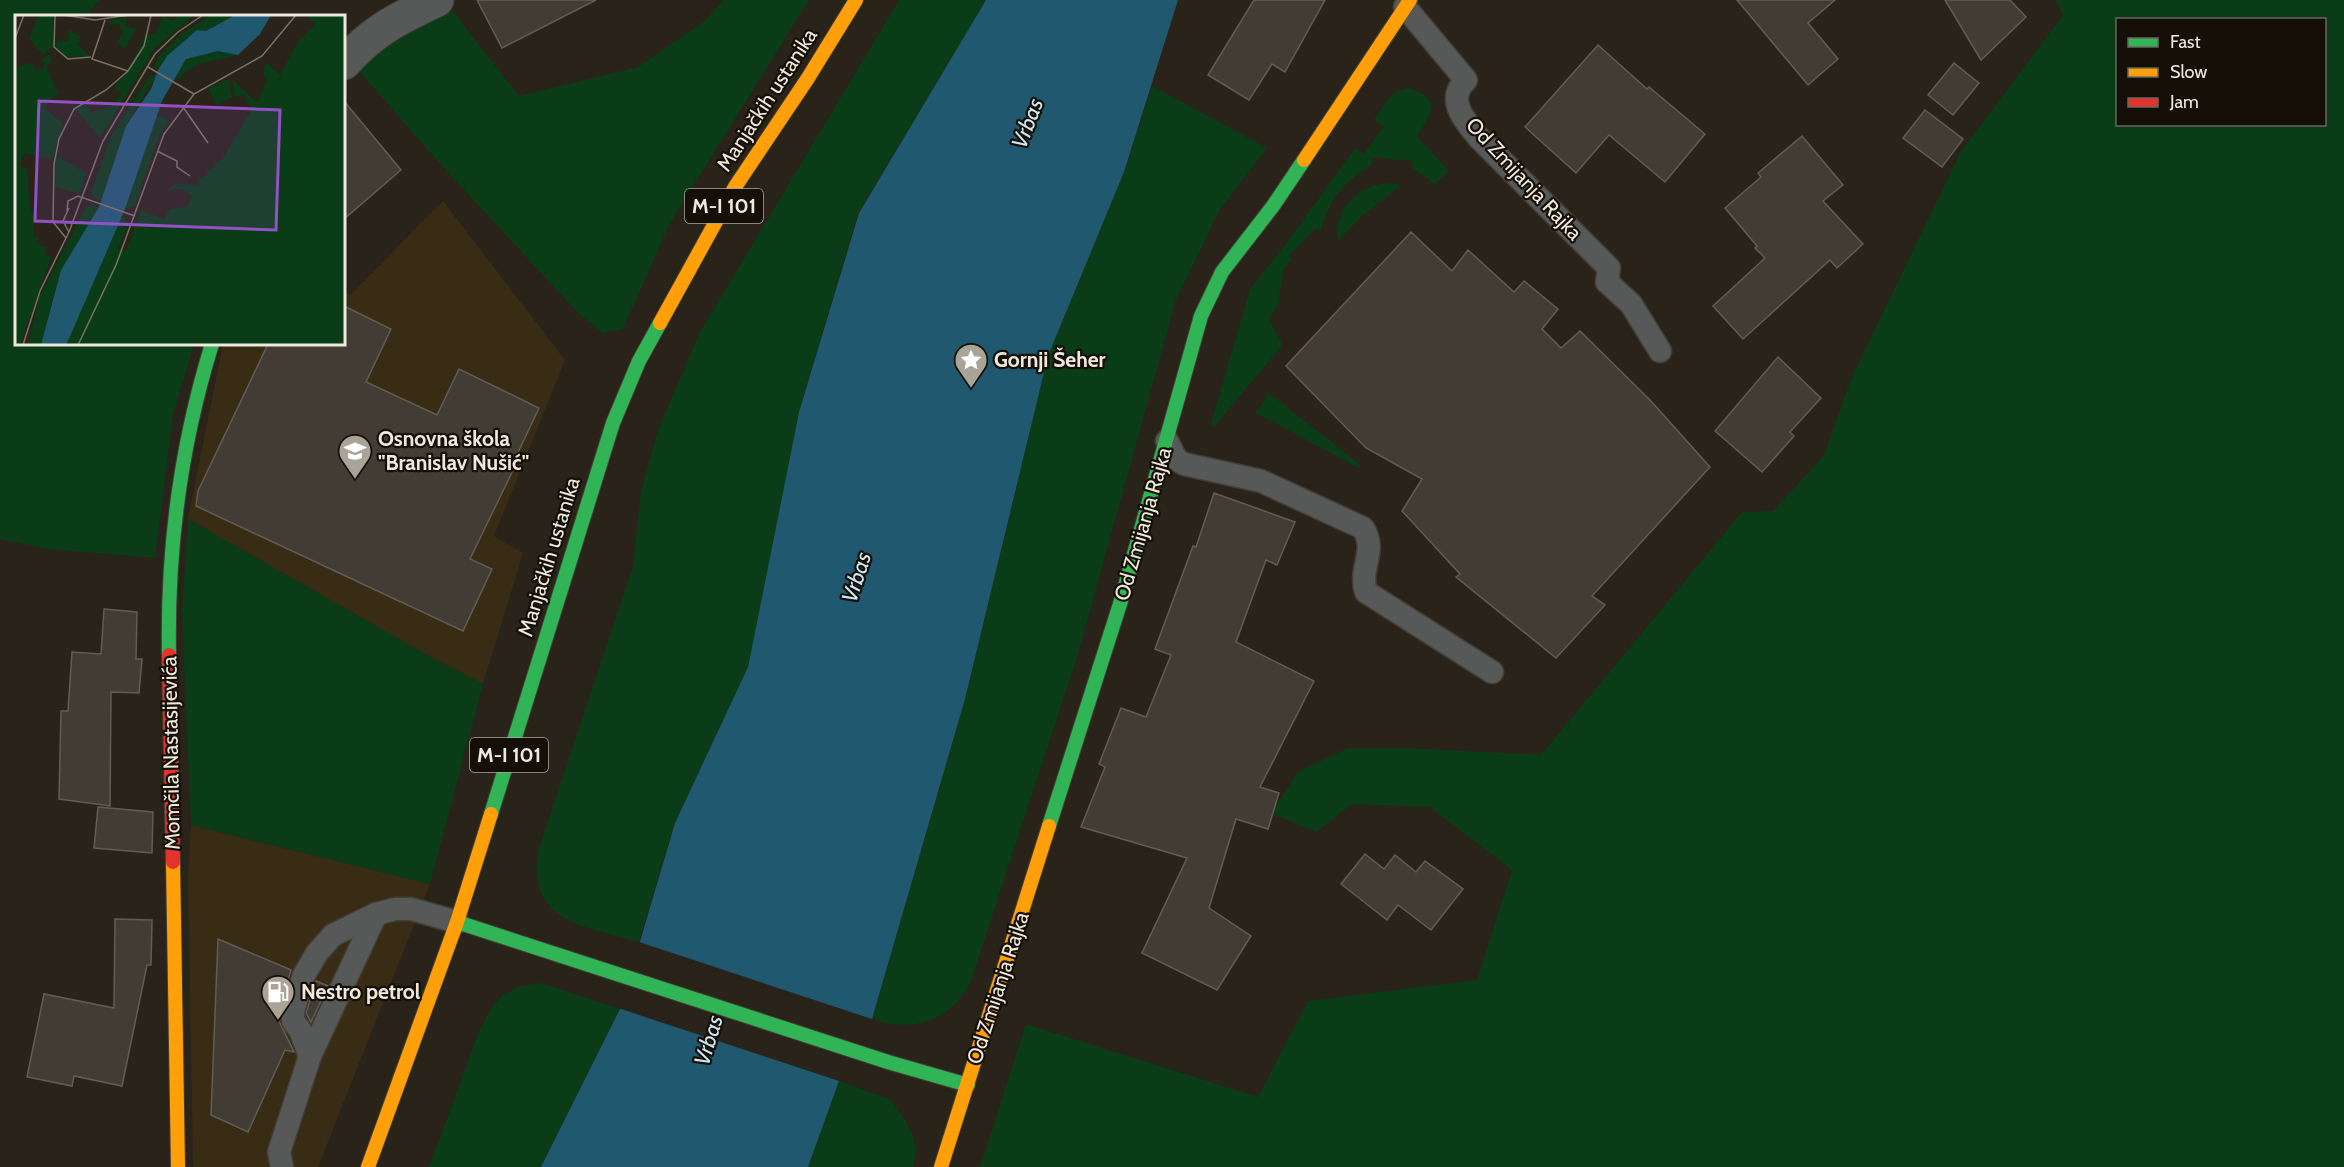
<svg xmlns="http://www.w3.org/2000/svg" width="2344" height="1167" viewBox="0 0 2344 1167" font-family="Cabin,sans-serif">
	<rect width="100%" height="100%" fill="#292319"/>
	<g fill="#382c14">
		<polygon points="443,201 565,360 494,536 523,553 483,684 430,657 188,519 223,344 344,344 344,292 350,295"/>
		<polygon points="191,825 430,884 318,1167 193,1167 188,875"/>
	</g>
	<g fill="#0a3c18" fill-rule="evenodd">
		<polygon points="0,0 100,0 85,16 16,16 16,344 194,344 173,415 155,558 49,549 0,539"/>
		<polygon points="723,0 809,0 670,223 623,329 603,333 579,314 441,165 359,71 397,38 451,9 519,96 638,67 706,20"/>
		<path d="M899,0h87l-128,213 -59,199 -51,255 -73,156 -36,119c-53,-16 -113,-19 -101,-91l95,-285 8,-74 17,-62 42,-98z"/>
		<path d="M2056,0h288v1167h-1364l46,-143 232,73 50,-96 169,-21 35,-110 -82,-63 -78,-3 -36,28 -45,-19 27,-41 50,-24h59l134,7 201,-243 31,-1 51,-56 27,-76 109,-226 103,-138zM2118,20h206v104h-206z"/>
		<path d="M1152,86l115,62 -48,63 -43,89 -98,354 -108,330c-6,8 -11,17 -18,23 -23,20 -53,22 -80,12l93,-320 83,-343 76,-184z"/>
		<path d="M1409,88c35,13 22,26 8,48l32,35 -14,13 -23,-16v-7l-39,-4 -2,8c-25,16 -44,36 -50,66l-5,-3 -27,28 3,3 -9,12 -5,33 -9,15 13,25 -2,4 -65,78 -4,-2 39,-135 38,-48 67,-93 9,6 20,-28 -10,-6c10,-15 16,-30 35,-32z"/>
		<path d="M1390,183l11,2 -39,31 -24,25c-6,-32 21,-57 52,-58z"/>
		<polygon points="1269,393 1362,466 1359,468 1256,413"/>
		<polygon points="188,519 430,657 483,684 430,884 191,825 182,614"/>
		<polygon points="541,983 620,1009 541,1167 429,1167 480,1029 492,1007 503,995 520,986"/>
		<polygon points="839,1081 891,1100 903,1117 913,1135 916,1151 913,1167 808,1167"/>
	</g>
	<polygon fill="#1f586f" points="986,0 1178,0 1124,172 1048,356 965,699 872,1019 839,1081 808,1167 541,1167 620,1009 675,823 748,667 799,412 859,213"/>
	<polygon fill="#292319" points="636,941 875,1020 842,1082 618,1008"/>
	<g fill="#423d34" stroke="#625d54" stroke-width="1.5">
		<polygon points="477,0 596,0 502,48"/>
		<polygon points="1254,0 1325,0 1285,72 1272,64 1249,100 1208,75"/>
		<polygon points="1737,0 1835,0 1808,23 1838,59 1808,85"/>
		<polygon points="1945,0 2010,0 2026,17 1981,60"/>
		<polygon points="1598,45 1647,89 1649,87 1705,134 1665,182 1609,135 1576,173 1525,127"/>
		<polygon points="1954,63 1979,83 1953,115 1928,95"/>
		<polygon points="344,101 401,170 344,219"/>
		<polygon points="1925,110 1963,139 1942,167 1903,138"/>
		<polygon points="1802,136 1843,185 1823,201 1863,244 1837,268 1830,260 1743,339 1713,306 1765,258 1755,248 1757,246 1725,208 1761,177 1758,173"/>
		<polygon points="1411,232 1452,271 1468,250 1514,292 1524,281 1558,309 1542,329 1561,348 1580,331 1650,400 1710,467 1592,596 1605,605 1556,658 1456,577 1460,574 1402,511 1422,479 1366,448 1286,366"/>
		<polygon points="344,306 391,329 366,382 437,415 459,369 539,408 514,461 517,462 470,559 492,569 463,631 196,506 198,491 268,344 344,344"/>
		<polygon points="1778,357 1821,398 1790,432 1794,436 1762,472 1715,431"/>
		<polygon points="1214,493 1295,522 1277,565 1266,560 1236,642 1314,681 1260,787 1279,793 1268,829 1236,819 1209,908 1251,936 1217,990 1142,953 1187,858 1081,827 1105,767 1099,764 1121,708 1146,717 1171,655 1155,649 1193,546 1196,547"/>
		<polygon points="104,609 137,612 136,659 142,659 139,693 111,692 110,806 59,799 61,711 68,711 72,652 101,654"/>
		<polygon points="98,807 153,812 152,853 94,848"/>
		<polygon points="1365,854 1384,869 1395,855 1416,872 1425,861 1463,889 1431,930 1398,905 1387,920 1341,884"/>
		<polygon points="115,919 152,920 151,965 147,965 122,1086 74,1076 72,1086 27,1077 44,994 114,1008"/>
		<polygon points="218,939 291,970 280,1007 279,1021 294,1052 285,1050 248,1132 211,1115"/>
		<polygon points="316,981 328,986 311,1022 306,1013"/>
	</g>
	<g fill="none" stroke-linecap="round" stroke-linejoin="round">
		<g stroke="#433e36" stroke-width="25">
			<g id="lane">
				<path d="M1405,7l61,73c-21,20 -1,41 13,58l130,130 -2,14 24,22 29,47"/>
				<path d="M1167,441l9,18 8,5 77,17 102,47c15,23 -5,40 3,64l126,80"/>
				<polyline points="310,1056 300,1030 293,1021 293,1011 304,975 317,953 333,935 376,914 395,909 411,909 457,922"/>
				<polyline points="282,1167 279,1152 310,1056 376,914"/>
			</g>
		</g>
		<g stroke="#433e36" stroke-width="35">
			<path id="street" d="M344,63c30,-33 53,-44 93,-63"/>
		</g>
		<g stroke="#433e36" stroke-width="16">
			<g id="fast">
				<path d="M169,655c-2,-105 12,-211 43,-311"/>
				<polyline points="491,814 613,423 639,361 660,323"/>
				<polyline points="1049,826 1120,604 1201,316 1222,272 1273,206 1304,160"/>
				<polyline points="457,922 888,1062 968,1085"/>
			</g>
		</g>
		<g stroke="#433e36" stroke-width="16">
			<g id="slow">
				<polyline points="1304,160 1410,0"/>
				<polyline points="660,323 735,187 808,78 856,0"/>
				<polyline points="173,862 178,1167"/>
				<polyline points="368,1167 457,922 491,814"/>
				<polyline points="941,1167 1049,826"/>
			</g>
		</g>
		<g stroke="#433e36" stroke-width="16">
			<polyline id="jam" points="169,655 173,862"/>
		</g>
		<use href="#lane" stroke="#575858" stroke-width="22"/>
		<use href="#street" stroke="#575858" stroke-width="33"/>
		<use href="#fast" stroke="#30b455" stroke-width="14"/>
		<use href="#slow" stroke="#ff9f0a" stroke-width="14"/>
		<use href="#jam" stroke="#e5322d" stroke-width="14"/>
	</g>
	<defs>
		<g id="sight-pin" transform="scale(1.725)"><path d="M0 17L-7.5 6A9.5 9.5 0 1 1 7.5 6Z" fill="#aaa398" stroke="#140f07"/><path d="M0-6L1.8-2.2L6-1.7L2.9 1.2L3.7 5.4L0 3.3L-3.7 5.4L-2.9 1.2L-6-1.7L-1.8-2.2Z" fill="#fff"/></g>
		<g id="school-pin" transform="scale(1.725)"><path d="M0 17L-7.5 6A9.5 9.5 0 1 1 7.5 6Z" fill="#aaa398" stroke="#140f07"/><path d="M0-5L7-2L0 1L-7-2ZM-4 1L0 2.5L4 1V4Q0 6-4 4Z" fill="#fff"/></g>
		<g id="fuel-pin" transform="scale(1.725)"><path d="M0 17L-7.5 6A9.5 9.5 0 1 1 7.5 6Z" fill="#aaa398" stroke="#140f07"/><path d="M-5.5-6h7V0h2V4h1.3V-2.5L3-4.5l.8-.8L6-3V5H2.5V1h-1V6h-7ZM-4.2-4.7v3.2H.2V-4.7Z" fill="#fff"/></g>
	</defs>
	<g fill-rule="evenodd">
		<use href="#sight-pin" x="971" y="360"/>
		<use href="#school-pin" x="355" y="451"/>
		<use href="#fuel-pin" x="278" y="992"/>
	</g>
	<g text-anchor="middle" stroke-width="4.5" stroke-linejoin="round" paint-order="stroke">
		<g fill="#140f07" stroke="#ada79d" stroke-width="1.5">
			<rect x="685" y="189" width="78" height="34" rx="4.5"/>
			<rect x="470" y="738" width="78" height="34" rx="4.5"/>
		</g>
		<g font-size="20" font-weight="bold" fill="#efe8dd">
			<text x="724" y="213">M-I 101</text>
			<text x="509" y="762">M-I 101</text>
		</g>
		<g font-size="21" fill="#efe8dd" stroke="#140f07">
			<text transform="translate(767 100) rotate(-57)" y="7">Manjačkih ustanika</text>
			<text transform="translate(1524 179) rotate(47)" y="7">Od Zmijanja Rajka</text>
			<text transform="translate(1143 524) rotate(-74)" y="7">Od Zmijanja Rajka</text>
			<text transform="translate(549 557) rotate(-73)" y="7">Manjačkih ustanika</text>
			<text transform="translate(171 753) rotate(-91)" y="7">Momčila Nastasijevića</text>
			<text transform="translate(998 988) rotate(-72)" y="7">Od Zmijanja Rajka</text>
		</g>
		<g font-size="21" font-weight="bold" fill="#efe8dd" stroke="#140f07" text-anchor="start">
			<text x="994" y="367">Gornji Šeher</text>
			<text x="378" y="446">Osnovna škola<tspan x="378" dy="24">"Branislav Nušić"</tspan></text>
			<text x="301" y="999">Nestro petrol</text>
		</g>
		<g font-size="22" font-style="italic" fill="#d0e8f4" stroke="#140f07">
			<text transform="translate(1027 123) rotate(-69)" y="8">Vrbas</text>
			<text transform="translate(856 577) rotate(-72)" y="8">Vrbas</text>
			<text transform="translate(708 1040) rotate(-73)" y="8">Vrbas</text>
		</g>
	</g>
	<g transform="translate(15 15)">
		<rect width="330" height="330" fill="#292319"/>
		<path d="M24,0h14l1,30 -11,10 -14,-17zM148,0l9,6 7,-6 14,1 -38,32 -55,90 -24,-28 9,-6 7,9 19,-7 11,-12 -8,-8 9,-8 24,-43 9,-1zM196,0h24l-29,16 -9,-1 -30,26 -9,14 -4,-3 4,-10 23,-23zM292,0h38v330h-279l55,-129 8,7 -11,26 8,2 15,-41 23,9 6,-10 17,-2 4,-11 -8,-7 -16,1 8,-7 20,2 30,-30 26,-45 -7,-15 -9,2 -3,-18 25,24 10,-22 -4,-8 3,-11 14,13 17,-32 18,-18zM112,3l-2,8 11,3 -11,20 -8,-5 6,-13 -5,-7h-10l2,-4zM54,14l12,8 -4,6 12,13 -23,1 -10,-10 1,-7 11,1zM203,36l20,4 -40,9 -17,12 -1,4 -6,-2 12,-19zM34,39l3,7 -6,5 12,27 -14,15 19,15 -10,36 -29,-6 -4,13 7,3 3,41 5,1 -2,25 5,2 -1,7 9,2 -1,8 6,2 -31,88h-5v-276l15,-7 7,10 8,-7 -3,-6zM142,59l-31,52 -25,75 -7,-3 -3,-5 19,-55 39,-61zM214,64l3,18 -15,8 -9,-17zM142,99l12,7 -10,15 -24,70 -10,3zM41,140l30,18 -6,21 -25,-7zM76,189l8,3 -38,63 -20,75h-13l11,-47 46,-89z" fill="#0a3c18"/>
		<path d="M220,0h36l-11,19 -22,21 -20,-4 -32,8 -24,42 -37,108 -53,123 -6,13h-25l20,-75 38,-63 27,-81 25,-37 7,-19 9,-14 30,-26 9,1z" fill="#1f586f"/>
		<path fill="none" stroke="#787267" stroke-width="1.5" d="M40,0l-1,32 14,12 23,-2M49,0l31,5 34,-5M90,5l-13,39 36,12M0,23l9,-23M133,52l46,27M168,92l25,36M142,136l20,10v6l13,9M54,193l-6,13 6,11M52,196l1,-10 10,-5 57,20M51,223l-13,-16 1,-58 5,-25 15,-30 32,-19 22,-19 16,-25 7,-31M8,330l17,-54 29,-59 34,-91 52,-87 23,-22 25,-17M63,330l38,-80 48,-131 30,-40 68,-38 34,-41"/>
		<path fill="#9252c5" fill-opacity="0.15" stroke="#9252c5" stroke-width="3" d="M24,86l241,9 -4,120 -241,-9z"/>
		<rect width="330" height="330" fill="none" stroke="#efe8dd" stroke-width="3"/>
	</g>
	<rect x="2116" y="18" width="210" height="108" fill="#140f07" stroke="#6c665d" stroke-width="1.5"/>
	<rect x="2128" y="38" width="30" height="9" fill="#30b455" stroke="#6c665d" stroke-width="1.5"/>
	<text x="2170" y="48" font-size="18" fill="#efe8dd">Fast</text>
	<rect x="2128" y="68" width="30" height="9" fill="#ff9f0a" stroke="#6c665d" stroke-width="1.5"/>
	<text x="2170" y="78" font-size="18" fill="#efe8dd">Slow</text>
	<rect x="2128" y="98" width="30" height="9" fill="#e5322d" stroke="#6c665d" stroke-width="1.5"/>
	<text x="2170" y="108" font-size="18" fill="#efe8dd">Jam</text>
</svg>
